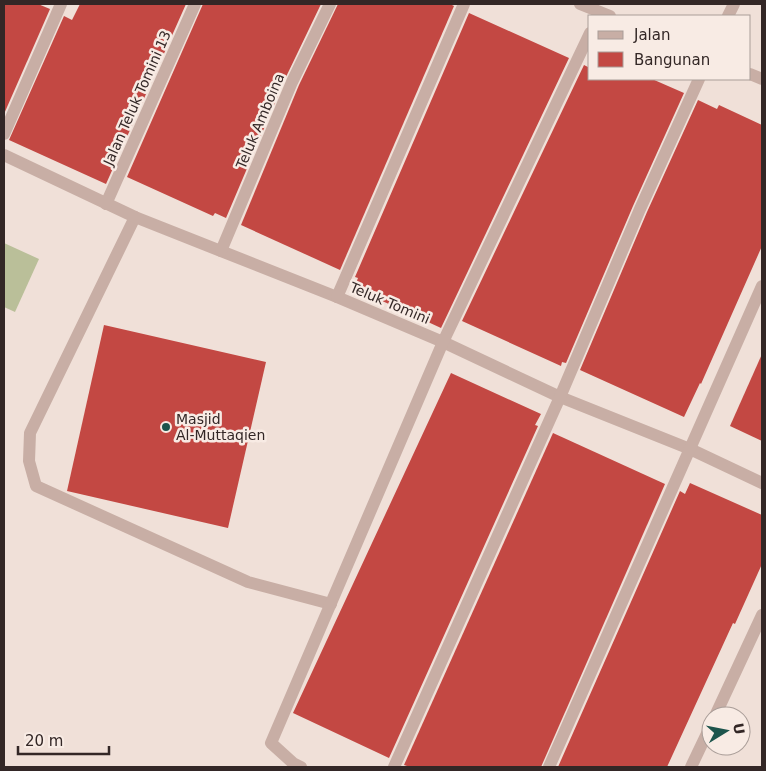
<svg xmlns="http://www.w3.org/2000/svg" width="766" height="771" viewBox="0 0 766 771" font-family="'DejaVu Sans',sans-serif">
	<rect width="100%" height="100%" fill="#f0e0d8"/>
	<polygon fill="#babf99" points="4,243 39,259 15,312 4,307"/>
	<g fill="#c34843">
		<polygon points="4,4 38,4 50,9 4,114"/>
		<polygon points="80,4 186,4 106,184 9,140 64,16 72,20"/>
		<polygon points="203,4 321,4 285,79 226,218 215,213 213,216 127,177"/>
		<polygon points="338,4 450,4 454,6 340,270 241,225 299,85"/>
		<polygon points="469,13 569,58 441,328 354,288 358,278 355,277"/>
		<polygon points="584,65 590,68 590,79 652,79 684,93 633,206 566,363 562,362 561,366 462,321"/>
		<polygon points="698,100 717,109 719,105 762,125 762,246 701,384 700,383 684,417 580,370 647,212"/>
		<polygon points="104,325 266,362 228,528 67,491"/>
		<polygon points="762,354 762,441 730,426"/>
		<polygon points="451,373 541,414 535,425 538,426 389,758 293,713"/>
		<polygon points="553,433 665,484 541,767 410,767 404,765"/>
		<polygon points="690,483 762,515 762,564 735,624 733,623 667,767 558,767 680,491 685,494"/>
	</g>
	<g fill="none" stroke-linecap="round" stroke-linejoin="round">
		<polyline stroke="#c8aea5" stroke-width="12" points="135,217 30,433 29,461 36,486 248,582 331,604"/>
		<g stroke="#c8aea5" stroke-width="12">
			<polyline points="580,4 610,16"/>
			<polyline points="728,16 734,4"/>
			<polyline points="750,74 762,79"/>
			<polyline points="4,134 61,4"/>
			<polyline points="4,155 135,217 337,297 443,342 560,397 690,449 762,483"/>
			<polyline points="106,204 195,4"/>
			<polyline points="221,251 292,82 330,4"/>
			<polyline points="337,297 464,4"/>
			<polyline points="715,716 762,615"/>
			<polyline points="301,767 293,763 271,743 443,342 590,33"/>
			<polyline points="394,767 560,397 640,209 699,79"/>
			<polyline points="549,767 762,286"/>
			<polyline points="691,767 711,725"/>
		</g>
	</g>
	<circle fill="#1d544c" stroke="#f8ebe4" stroke-width="2" cx="166" cy="427" r="5"/>
	<g text-anchor="middle" stroke-width="5" stroke-linejoin="round" paint-order="stroke">
		<g font-size="14" fill="#332726" stroke="#f8ebe4">
			<text transform="translate(137 98) rotate(-66)" y="5">Jalan Teluk Tomini 13</text>
			<text transform="translate(260 121) rotate(-67)" y="5">Teluk Amboina</text>
			<text transform="translate(390 303) rotate(23)" y="5">Teluk Tomini</text>
		</g>
		<g font-size="14" fill="#332726" stroke="#f8ebe4" text-anchor="start">
			<text x="176" y="424">Masjid<tspan x="176" dy="16">Al-Muttaqien</tspan></text>
		</g>
	</g>
	<rect width="766" height="771" fill="none" stroke="#332726" stroke-width="10"/>
	<rect x="588" y="15" width="162" height="65" fill="#f8ebe4" stroke="#a99d98"/>
	<rect x="598" y="31" width="25" height="8" fill="#c8aea5" stroke="#a99d98"/>
	<text x="634" y="40" font-size="15" fill="#332726">Jalan</text>
	<rect x="598" y="52" width="25" height="15" fill="#c34843" stroke="#a99d98"/>
	<text x="634" y="65" font-size="15" fill="#332726">Bangunan</text>
	<g transform="translate(726 731) rotate(80)"><circle r="24" fill="#f8ebe4" stroke="#a99d98"/>
	<path d="M0-4L9 19L0 12L-9 19Z" fill="#1d544c"/>
	<text y="-8" font-size="14" font-weight="bold" text-anchor="middle" fill="#332726">U</text>
	</g>
	<path d="M18 746v8h91v-8" fill="none" stroke="#332726" stroke-width="2.5"/>
	<text x="25" y="746" font-size="15" fill="#332726" stroke="#f8ebe4" stroke-width="4" paint-order="stroke">20 m</text>
</svg>
